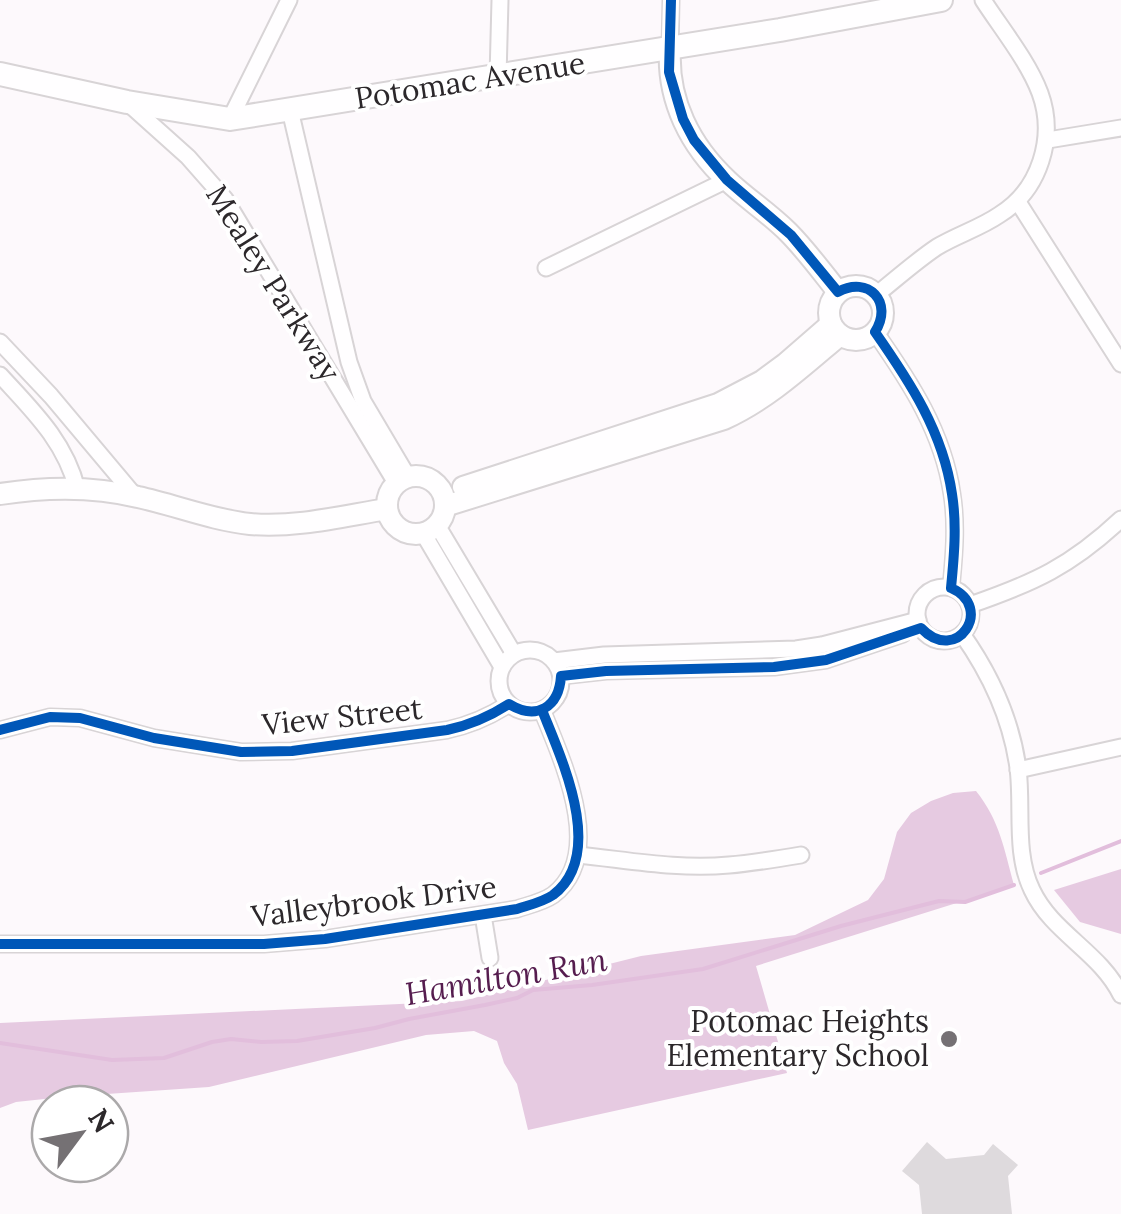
<svg xmlns="http://www.w3.org/2000/svg" width="1121" height="1214" viewBox="0 0 1121 1214" font-family="Lora,serif">
	<rect width="100%" height="100%" fill="#fdf9fc"/>
	<g fill="#e6cae1">
		<path d="M976,791c24,30 28,58 38,94l-258,81 31,107 -259,57 -11,-46 -13,-21 -7,-22 -23,-10 -48,4 -217,52 -146,10 -47,5 -16,6v-85l462,-22 179,-45 154,-21 73,-35 16,-21 13,-47 14,-19 20,-12 22,-8z"/>
		<polygon points="1121,869 1121,934 1080,922 1054,890"/>
	</g>
	<g fill="none" stroke-linecap="round" stroke-linejoin="round">
		<g stroke="#e2bedc" stroke-width="4">
			<polyline points="1041,873 1121,841"/>
			<polyline points="0,1043 112,1060 164,1058 212,1042 231,1039 261,1042 297,1041 375,1028 409,1019 485,1005 517,998 533,990 592,985 703,969 841,926 939,901 965,902 1014,885"/>
		</g>
	</g>
	<polygon fill="#dedadd" points="927,1142 946,1159 984,1155 993,1144 1018,1165 1008,1176 1012,1214 922,1214 919,1185 902,1171"/>
	<g fill="none" stroke-linecap="round" stroke-linejoin="round">
		<g stroke="#d8d4d6" stroke-width="19">
			<g id="minor">
				<polyline points="670,49 671,0"/>
				<polyline points="498,77 500,0"/>
				<polyline points="130,105 188,157 225,199 396,483"/>
				<polyline points="290,110 349,362 363,401 408,477"/>
				<polyline points="230,119 289,0"/>
				<polyline points="1048,140 1121,128"/>
				<polyline points="1018,202 1121,364"/>
				<polyline points="546,268 727,180"/>
				<path d="M876,295c20,-16 40,-34 61,-48 20,-12 43,-19 62,-32 41,-25 57,-78 41,-122 -12,-32 -39,-65 -57,-93"/>
				<path d="M875,332c35,50 68,100 77,162 5,31 2,63 -1,94"/>
				<polyline points="0,342 51,396 135,496"/>
				<path d="M0,375c32,35 65,66 77,114"/>
				<polyline points="437,525 514,654"/>
				<polyline points="423,533 502,667"/>
				<circle cx="944" cy="614" r="27"/>
				<path d="M970,605c64,-22 101,-39 151,-86"/>
				<path d="M962,634c29,41 49,84 56,134 5,40 -4,85 14,122 20,43 68,62 89,105"/>
				<circle cx="530" cy="681" r="31"/>
				<polyline points="554,661 604,655 796,649 822,645 918,620"/>
				<polyline points="561,676 606,671 774,667 826,660 903,634"/>
				<path d="M0,730l50,-13 30,1 74,20 87,14 51,-1 155,-21c24,-5 42,-13 62,-26"/>
				<polyline points="1018,770 1121,747"/>
				<path d="M578,855c50,5 101,15 151,10 24,-2 48,-6 72,-10"/>
				<polyline points="483,915 490,958"/>
				<path d="M0,944h264l61,-5 192,-30c12,-4 26,-7 36,-14 54,-41 8,-137 -11,-185"/>
			</g>
		</g>
		<g stroke="#d8d4d6" stroke-width="24">
			<g id="tertiary">
				<path d="M670,49c-3,51 20,97 58,132 19,18 41,32 60,51 18,18 34,40 50,60"/>
				<circle cx="856" cy="313" r="27"/>
				<circle cx="416" cy="505" r="29"/>
				<polyline points="463,487 718,404 762,381 785,364 831,324"/>
				<path d="M0,494c45,-7 93,-8 138,3 37,8 74,23 112,27 46,4 93,-8 137,-15"/>
				<path d="M445,506l279,-87c44,-20 79,-53 116,-84"/>
			</g>
		</g>
		<g stroke="#d8d4d6" stroke-width="26">
			<polyline id="secondary" points="0,74 127,102 230,119 780,30 941,0"/>
		</g>
		<use href="#minor" stroke="#fffeff" stroke-width="15"/>
		<use href="#tertiary" stroke="#fffeff" stroke-width="20"/>
		<use href="#secondary" stroke="#fffeff" stroke-width="22"/>
		<g stroke="#fff" stroke-width="16">
			<g id="cycleway">
				<path d="M0,730l50,-13 30,1 74,20 87,14 51,-1 155,-21c24,-5 42,-13 62,-26 28,17 50,3 52,-28l45,-5 168,-4 52,-7 95,-32c36,38 74,-21 30,-40 3,-31 6,-63 1,-94 -9,-62 -42,-112 -77,-162 19,-30 -7,-57 -37,-40l-47,-57 -64,-55 -33,-40 -11,-21 -14,-47 2,-72"/>
				<path d="M0,944h264l61,-5 192,-30c12,-4 26,-7 36,-14 54,-41 8,-137 -11,-185"/>
			</g>
		</g>
		<use href="#cycleway" stroke="#0057b8" stroke-width="10"/>
	</g>
	<circle fill="#757174" stroke="#fff" stroke-width="4" cx="949" cy="1039" r="10"/>
	<g text-anchor="middle" stroke-width="8" stroke-linejoin="round" paint-order="stroke">
		<g font-size="30" fill="#2c282b" stroke="#fff">
			<text transform="translate(470 81) rotate(-9)" y="10">Potomac Avenue</text>
			<text transform="translate(273 283) rotate(58)" y="10">Mealey Parkway</text>
			<text transform="translate(342 717) rotate(-6)" y="10">View Street</text>
			<text transform="translate(374 902) rotate(-7)" y="10">Valleybrook Drive</text>
		</g>
		<g font-size="30" fill="#2c282b" stroke="#fff" text-anchor="end">
			<text x="929" y="1032">Potomac Heights<tspan x="929" dy="34">Elementary School</tspan></text>
		</g>
		<g font-size="32" font-style="italic" fill="#561d4f" stroke="#fff">
			<text transform="translate(506 977) rotate(-10)" y="11">Hamilton Run</text>
		</g>
	</g>
	<g transform="translate(80 1134) rotate(58)"><circle r="48" fill="#ffffff" stroke="#aba9aa" stroke-width="2.5"/>
	<path d="M0-8L18 38L0 25L-18 38Z" fill="#757174"/>
	<text y="-15" font-size="28" font-weight="bold" text-anchor="middle" fill="#2c282b">N</text>
	</g>
</svg>
